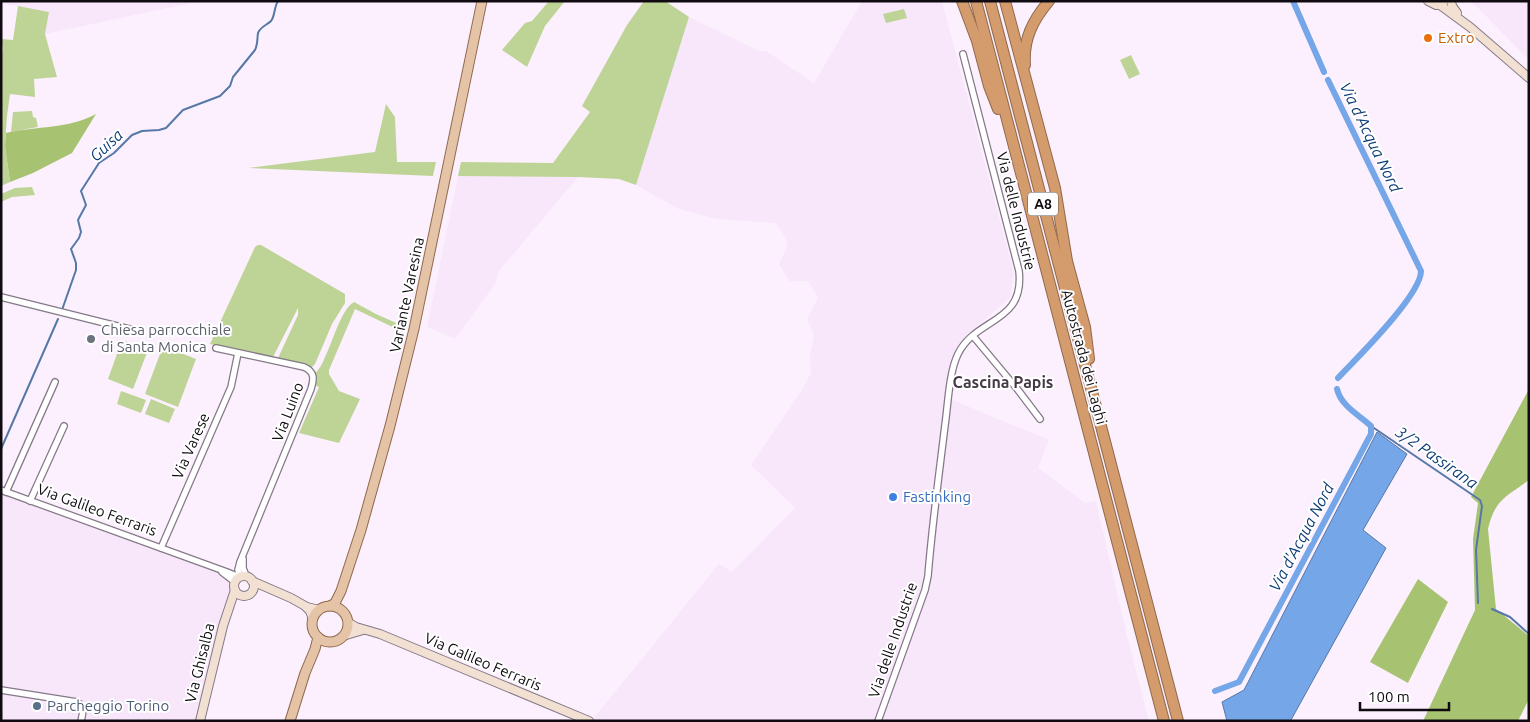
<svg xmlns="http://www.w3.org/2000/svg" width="1530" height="722" viewBox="0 0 1530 722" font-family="Ubuntu,sans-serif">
	<rect width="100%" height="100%" fill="#fcf0fe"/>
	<g fill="#f8e6fb">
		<polygon points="1,1 201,1 45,34 49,12 1,3"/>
		<polygon points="862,1 942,1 1014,274 1010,298 965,336 952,358 945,395 955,401 1049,440 1038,468 1085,503 1096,501 1127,636 1149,721 598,721 593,719 719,564 732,572 795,508 751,465 802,390 811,373 810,354 814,335 807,319 818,298 808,281 789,281 779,264 786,249 787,240 776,223 717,219 679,209 636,185 689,17 759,51 766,51 814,83"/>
		<polygon points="1471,1 1529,1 1529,60"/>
		<polygon points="458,176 578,177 499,271 495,284 455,339 427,327"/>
		<polygon points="1,491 222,574 229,580 230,590 197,721 1,721"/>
	</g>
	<g fill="#bed496">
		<polygon points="549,1 565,1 545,26 527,67 502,50 525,23 532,21"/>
		<polygon points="644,1 665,1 689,17 636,185 619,179 578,177 458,176 461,162 553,163 590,112 582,106 627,25"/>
		<polygon points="18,6 49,12 45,34 57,77 34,79 35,97 10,94 7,116 5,146 10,182 1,186 1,61 3,47 1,47 1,39 13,40"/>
		<polygon points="904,9 907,18 886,23 883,14"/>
		<polygon points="1131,55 1140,74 1129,79 1120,60"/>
		<polygon points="386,104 395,117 397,162 436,162 433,176 248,168 375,152"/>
		<polygon points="32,111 33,117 36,118 38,127 11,132 13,112"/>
		<polygon points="32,187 35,195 12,197 1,202 1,194 15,188"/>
		<polygon points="258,245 261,245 345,294 345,303 332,324 315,364 311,368 305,364 278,358 298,315 298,308 273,357 210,344 255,247"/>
		<path d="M354,302l22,12 27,12v6l-48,-23 -26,61v4l10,17 21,8 -21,44 -40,-10 20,-46 -5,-2 3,-6 -2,-5c4,-5 8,-11 10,-17 7,-13 16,-48 29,-55z"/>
		<polygon points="122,340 148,350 133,389 108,379"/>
		<polygon points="163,346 196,359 178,407 145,394"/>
		<polygon points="121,391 146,400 141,413 117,404"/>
		<polygon points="151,399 175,409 169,423 145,414"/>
	</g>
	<g fill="#a7c372">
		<path d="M96,114l-24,39 -39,20 -23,9 -5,-36 1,-13c30,-7 63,-4 90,-19z"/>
		<path d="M1529,389v91c-23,17 -34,19 -41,49l8,80 33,27v63l-11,22h-95l52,-111 -2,-71 5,-36 -7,-6z"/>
		<polygon points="1418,579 1448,602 1408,683 1370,662"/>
	</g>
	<polygon fill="#75a6e8" stroke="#5678a7" points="1377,432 1407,454 1363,530 1386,548 1291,720 1292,721 1227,721 1222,702 1244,690"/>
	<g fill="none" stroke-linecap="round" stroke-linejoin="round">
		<g stroke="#5678a7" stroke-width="2">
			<path d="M62,310l14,-40v-7l-5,-14 8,-11 2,-6 -3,-12 8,-15 -5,-14 18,-28 15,-10 18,-18 10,-4 17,-1 7,-2 17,-18 37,-14 10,-10 3,-9 22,-27c3,-6 2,-11 3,-17 2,-6 9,-8 13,-12 4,-5 3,-14 7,-20"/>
			<polyline points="1371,426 1480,500 1482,506 1476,550 1478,603"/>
			<polyline points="1,449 58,319"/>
			<polyline points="1492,609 1510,617 1529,634"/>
		</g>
		<g stroke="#75a6e8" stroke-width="6">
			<polyline points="1293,1 1324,72"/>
			<path d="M1328,80l93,191c0,24 -64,87 -83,107"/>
			<path d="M1215,691l24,-9 132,-248v-8c-12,-11 -30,-20 -34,-37"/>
		</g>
		<g stroke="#847986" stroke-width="8">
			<g id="street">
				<polyline points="1,297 137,331"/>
				<polyline points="973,336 1018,390 1040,419"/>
				<path d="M216,348l88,19c11,5 10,12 7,22l-71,173 -2,8 2,7"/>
				<polyline points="1,490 227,572 239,577"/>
				<polyline points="6,492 55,382"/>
				<polyline points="30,501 64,426"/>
				<polyline points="161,548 231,387 238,353"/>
				<polyline points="243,559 243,568 246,576"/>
				<polyline points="222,572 235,582"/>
				<path d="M1,690l76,12c8,5 6,11 4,19"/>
				<path d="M878,721l47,-131 3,-14c4,-50 11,-101 17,-151 3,-20 4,-53 13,-71 18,-37 67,-30 61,-83l-56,-217"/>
			</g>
		</g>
		<g stroke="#847986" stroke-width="10">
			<g id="secondary">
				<polyline points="1428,1 1436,5 1443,4"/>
				<polyline points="1451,1 1452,6 1457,13"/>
				<polyline points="1440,5 1470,27 1529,78"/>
				<circle cx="244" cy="586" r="10"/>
				<polyline points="252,581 291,598 307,607 319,610"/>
				<polyline points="306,607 310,611 313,619"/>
				<polyline points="349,623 356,627 380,634 589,721"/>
				<polyline points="346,635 363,630"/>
				<polyline points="200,721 223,626 235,590"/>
			</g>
		</g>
		<g stroke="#8f694c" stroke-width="11">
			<g id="primary">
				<circle cx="330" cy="624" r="18"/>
				<polyline points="330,606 335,603 341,591 361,530 390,426 414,329 482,1"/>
				<polyline points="290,721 305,673 315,649 318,637"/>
			</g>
		</g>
		<g stroke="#8f694c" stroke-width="12">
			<g id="highway">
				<polyline points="962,1 977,41 989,86 998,109"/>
				<polyline points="976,1 1164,721"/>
				<polyline points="990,1 1178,721"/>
				<polyline points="1005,1 1055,188 1067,261 1085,327 1089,359"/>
				<path d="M1025,65c-2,-26 8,-45 24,-64"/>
			</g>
		</g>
		<use href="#street" stroke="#fff" stroke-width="5.5"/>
		<use href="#secondary" stroke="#f2e1d3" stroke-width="8"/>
		<use href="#primary" stroke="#e5c3a7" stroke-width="9"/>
		<use href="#highway" stroke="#d49b6d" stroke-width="10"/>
	</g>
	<circle fill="#e8710a" stroke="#fff" stroke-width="2" cx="1428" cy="38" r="5"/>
	<circle fill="#6b7280" stroke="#fff" stroke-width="2" cx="91" cy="339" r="5"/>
	<circle fill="#3f7fe0" stroke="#fff" stroke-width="2" cx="893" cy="497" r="5"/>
	<circle fill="#5c6f8a" stroke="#fff" stroke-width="2" cx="37" cy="706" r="5"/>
	<g text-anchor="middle" stroke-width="4" stroke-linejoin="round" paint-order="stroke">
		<rect fill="#fff" stroke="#575458" stroke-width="1" x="1028" y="192.5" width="30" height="23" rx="4"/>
		<g font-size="14" font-weight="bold" fill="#0f0b10">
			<text x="1043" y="209">A8</text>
		</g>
		<g font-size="15" fill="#c56008" stroke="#fff" text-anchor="start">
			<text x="1438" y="43">Extro</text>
		</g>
		<g font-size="15" fill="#0f0b10" stroke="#fff">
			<text transform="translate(1016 211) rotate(76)" y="5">Via delle Industrie</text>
			<text transform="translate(407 295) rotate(-78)" y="5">Variante Varesina</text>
			<text transform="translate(1084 357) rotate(75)" y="5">Autostrada dei Laghi</text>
			<text transform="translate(288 412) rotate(-69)" y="5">Via Luino</text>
			<text transform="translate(191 446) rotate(-66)" y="5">Via Varese</text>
			<text transform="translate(97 510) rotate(20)" y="5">Via Galileo Ferraris</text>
			<text transform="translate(893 640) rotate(-71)" y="5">Via delle Industrie</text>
			<text transform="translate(483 662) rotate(23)" y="5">Via Galileo Ferraris</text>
			<text transform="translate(200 663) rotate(-76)" y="5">Via Ghisalba</text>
		</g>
		<g font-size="15" fill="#5b616d" stroke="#fff" text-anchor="start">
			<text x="101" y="335">Chiesa parrocchiale<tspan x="101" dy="17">di Santa Monica</tspan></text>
		</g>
		<g font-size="15" fill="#366cbe" stroke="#fff" text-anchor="start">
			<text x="903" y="502">Fastinking</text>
		</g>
		<g font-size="15" fill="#4e5e75" stroke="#fff" text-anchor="start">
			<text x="47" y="711">Parcheggio Torino</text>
		</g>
		<g font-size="16" font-style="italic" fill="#0c3d77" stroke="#fff">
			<text transform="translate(1371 137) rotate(64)" y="6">Via d'Acqua Nord</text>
			<text transform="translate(106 145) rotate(-43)" y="6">Guisa</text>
			<text transform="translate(1437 457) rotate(35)" y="6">3/2 Passirana</text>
			<text transform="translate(1301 537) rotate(-62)" y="6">Via d'Acqua Nord</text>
		</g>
		<g font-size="16" font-weight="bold" fill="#453b46" stroke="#fff">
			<text x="1003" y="388">Cascina Papis</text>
		</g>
	</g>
	<rect width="1530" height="722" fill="none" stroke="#0f0b10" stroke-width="5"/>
	<path d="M1360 702v8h89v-8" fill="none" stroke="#0f0b10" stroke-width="2.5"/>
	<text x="1368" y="702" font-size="15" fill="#0f0b10" stroke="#ffffff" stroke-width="4" paint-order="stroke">100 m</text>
</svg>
